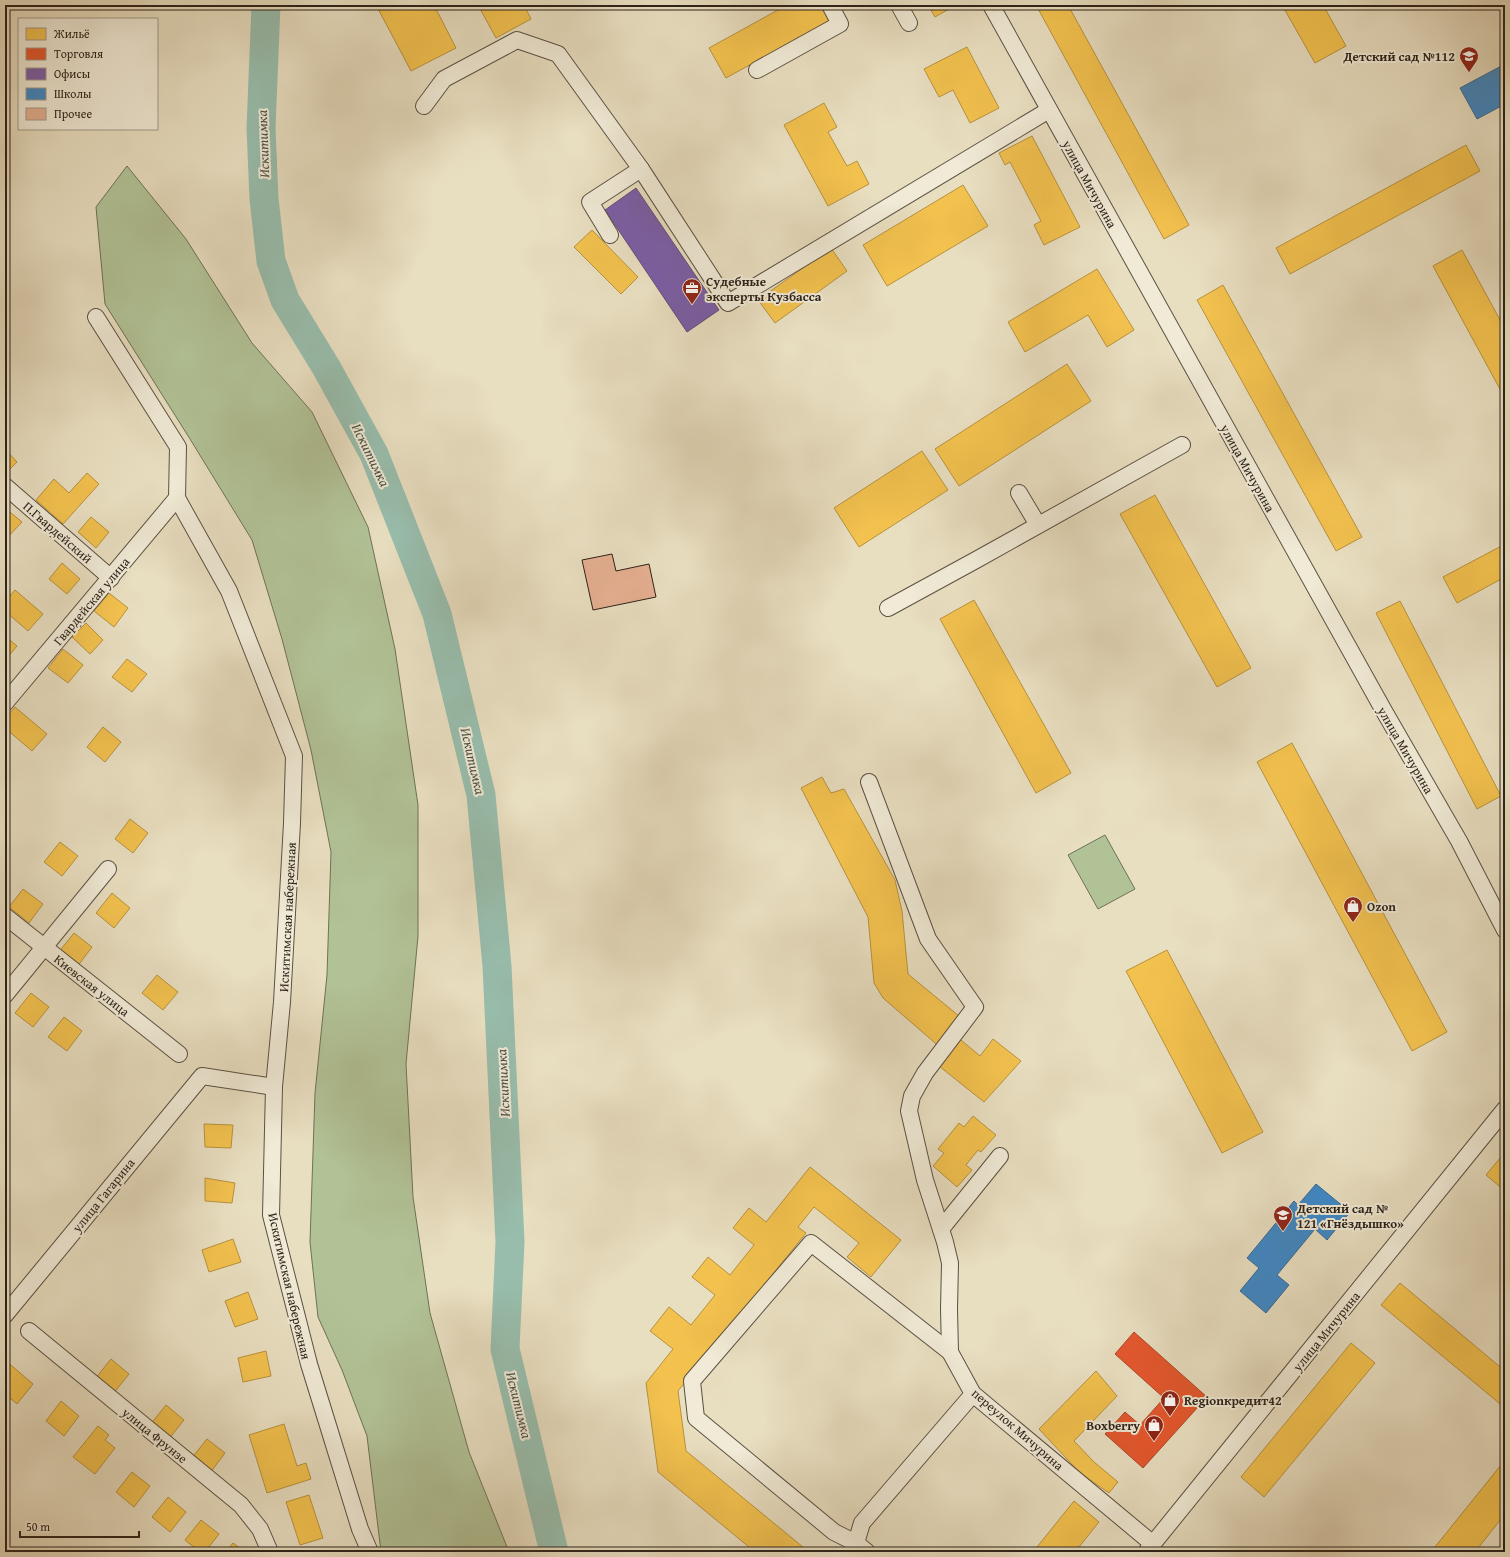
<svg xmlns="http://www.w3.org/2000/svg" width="1510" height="1557" viewBox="0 0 1510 1557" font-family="'Gentium Book Plus',serif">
	<rect width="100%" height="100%" fill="#e8dec0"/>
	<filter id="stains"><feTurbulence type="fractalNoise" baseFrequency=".005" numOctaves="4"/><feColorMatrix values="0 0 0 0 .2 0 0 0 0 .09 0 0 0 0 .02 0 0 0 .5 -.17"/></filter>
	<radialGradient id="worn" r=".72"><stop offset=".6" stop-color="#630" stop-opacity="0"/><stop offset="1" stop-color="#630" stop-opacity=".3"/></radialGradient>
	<g fill="#b1c296" stroke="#6e7258">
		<polygon points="127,166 186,239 252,343 312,412 368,527 395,649 418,805 418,936 406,1064 413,1197 430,1313 469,1452 509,1552 381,1552 367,1436 342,1370 318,1317 310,1242 315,1093 327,975 331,852 311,750 282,639 252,540 190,439 105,304 96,207"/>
		<polygon points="1105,835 1135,889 1098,909 1068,855"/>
	</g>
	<g fill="#f2c14e" stroke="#b7913e">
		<polygon points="376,5 434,5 456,48 411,71"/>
		<polygon points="478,5 524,5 531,19 496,38"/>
		<polygon points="787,5 828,5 835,18 726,78 709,48"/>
		<polygon points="928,5 956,5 935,17"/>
		<polygon points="1036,5 1068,5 1189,225 1164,239"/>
		<polygon points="1282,5 1323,5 1346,46 1315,63"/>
		<polygon points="967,47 999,108 970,123 953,90 939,97 924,69"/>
		<polygon points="824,103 837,127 828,132 847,166 857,161 869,184 828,206 784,125"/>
		<polygon points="1032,136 1080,227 1044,245 1034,225 1041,221 1010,162 1005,165 999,153"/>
		<polygon points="1466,145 1480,171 1290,274 1276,248"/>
		<polygon points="963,185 988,226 887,286 863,245"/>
		<polygon points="592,230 638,277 621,294 574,247"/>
		<polygon points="831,248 847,271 775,323 758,300"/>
		<polygon points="1462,250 1505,329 1505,389 1501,391 1433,266"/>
		<polygon points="1097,269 1134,330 1107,347 1088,315 1025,352 1008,322"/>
		<polygon points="1223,285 1362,537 1336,551 1197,300"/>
		<polygon points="1067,364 1091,401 959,486 935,449"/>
		<polygon points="5,449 17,462 7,472 5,470"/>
		<polygon points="922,451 948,490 859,547 834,508"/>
		<polygon points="87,473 99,484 63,524 36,500 54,479 69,493"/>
		<polygon points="1155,495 1251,668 1217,687 1120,514"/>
		<polygon points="5,508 22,522 5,540"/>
		<polygon points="91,517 109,532 96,548 78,532"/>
		<polygon points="1505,544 1505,577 1457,603 1443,577"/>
		<polygon points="62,563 80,579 67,594 49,579"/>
		<polygon points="15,590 43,614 28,631 5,611 5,602"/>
		<polygon points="109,593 128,608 114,627 94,611"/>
		<polygon points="974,600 1071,773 1036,793 940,619"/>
		<polygon points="1400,601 1501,796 1477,809 1376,613"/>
		<polygon points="86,623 103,640 90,654 72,637"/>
		<polygon points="5,636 17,646 7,658 5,656"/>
		<polygon points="63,649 83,665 68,683 48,668"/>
		<polygon points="127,659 147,674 132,692 112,677"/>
		<polygon points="15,707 47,734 32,751 5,728 5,719"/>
		<polygon points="103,727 121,742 105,762 87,747"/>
		<polygon points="1292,743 1447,1032 1412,1051 1257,762"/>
		<polygon points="822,777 831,793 844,789 895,880 902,911 908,974 959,1016 948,1029 980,1056 993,1039 1021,1061 984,1102 934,1062 942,1049 883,998 874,983 868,917 801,788"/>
		<polygon points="130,819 148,833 133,853 115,839"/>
		<polygon points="60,842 78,856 62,876 44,862"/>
		<polygon points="23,889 43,904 29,923 9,907"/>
		<polygon points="112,893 130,908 114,928 96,913"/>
		<polygon points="74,933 92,947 77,967 58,953"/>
		<polygon points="1167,950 1263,1132 1222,1153 1126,971"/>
		<polygon points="157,975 178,992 163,1010 142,993"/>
		<polygon points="31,993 49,1007 33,1027 15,1013"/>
		<polygon points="64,1017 82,1031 67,1051 48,1037"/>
		<polygon points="973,1116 996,1135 981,1152 978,1150 966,1165 972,1170 957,1187 933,1166 944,1153 938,1149 959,1123 964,1127"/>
		<polygon points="204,1124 233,1125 231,1148 205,1147"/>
		<polygon points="1505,1152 1505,1191 1486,1175"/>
		<polygon points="810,1167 901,1240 871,1277 847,1257 859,1243 814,1207 798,1227 806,1233 678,1391 686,1451 809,1552 755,1552 658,1472 646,1383 673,1349 650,1331 669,1307 691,1325 715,1295 692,1277 708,1257 730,1275 754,1245 733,1228 749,1208 766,1222"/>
		<polygon points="205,1178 235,1183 232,1203 205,1201"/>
		<polygon points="233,1239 241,1262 209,1272 202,1250"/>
		<polygon points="1400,1283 1505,1371 1505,1408 1381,1305"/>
		<polygon points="248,1292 258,1319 235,1327 225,1301"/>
		<polygon points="1351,1343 1375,1363 1264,1497 1241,1477"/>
		<polygon points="266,1351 271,1376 243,1382 238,1358"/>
		<polygon points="111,1359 129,1374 113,1394 95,1379"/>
		<polygon points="6,1361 33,1384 17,1404 5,1394 5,1363"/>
		<polygon points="1096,1371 1117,1396 1074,1441 1094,1462 1118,1482 1109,1493 1080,1473 1039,1429"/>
		<polygon points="61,1401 79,1416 64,1436 46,1421"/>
		<polygon points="166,1405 184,1420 168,1440 150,1425"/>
		<polygon points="284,1424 297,1466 306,1463 311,1479 267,1493 249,1435"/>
		<polygon points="98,1426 109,1435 105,1440 115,1448 95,1474 73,1457"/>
		<polygon points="207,1439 225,1453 210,1473 191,1459"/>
		<polygon points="1505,1460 1505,1514 1475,1552 1431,1552"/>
		<polygon points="132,1472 150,1486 134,1507 116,1492"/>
		<polygon points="309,1495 323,1538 300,1545 286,1502"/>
		<polygon points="168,1497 186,1512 170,1532 152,1517"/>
		<polygon points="1074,1501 1099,1522 1075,1552 1033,1552"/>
		<polygon points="201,1520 219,1534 205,1552 200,1552 185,1540"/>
		<polygon points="233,1543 245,1552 226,1552"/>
	</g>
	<polygon fill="#e4572e" stroke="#ad4728" points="1134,1332 1207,1397 1143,1468 1105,1434 1125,1412 1140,1425 1164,1398 1115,1354"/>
	<polygon fill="#7b5ea7" stroke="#634c7c" points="636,188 719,310 687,332 605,210"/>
	<g fill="#3f88c5" stroke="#396991">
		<polygon points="1505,64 1505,104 1477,119 1460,88"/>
		<polygon points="1316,1184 1350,1212 1327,1240 1315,1229 1277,1275 1289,1285 1266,1313 1240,1291 1259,1268 1247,1258 1294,1201 1298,1205"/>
	</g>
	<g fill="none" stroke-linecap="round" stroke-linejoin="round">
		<polyline stroke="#98bdac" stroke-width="29" points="266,5 261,128 264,199 271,261 285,300 326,367 374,454 437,614 481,795 497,966 510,1242 505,1349 554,1552"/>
	</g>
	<polygon fill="#e4af91" stroke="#2c2219" points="612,554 616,571 649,564 656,597 593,610 582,560"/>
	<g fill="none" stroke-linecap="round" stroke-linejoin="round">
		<g stroke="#5b5143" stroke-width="18">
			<g id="minor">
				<polyline points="899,5 909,23"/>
				<polyline points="991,5 1384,711 1459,841 1505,930"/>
				<polyline points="757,70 840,24 830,5"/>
				<polyline points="424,106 444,79 517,40 558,54 641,169 728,303 1049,110"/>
				<polyline points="610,235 590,202 641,169"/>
				<polyline points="96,317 178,447 177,498 229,591 294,756 292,823 282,1002 274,1087 271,1215 309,1364 360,1529 370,1552"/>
				<polyline points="5,486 111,578"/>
				<polyline points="1019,493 1038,525"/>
				<polyline points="888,608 976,560 1182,445"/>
				<polyline points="5,703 177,498"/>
				<polyline points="869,782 928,939 975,1007 925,1073 912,1096 909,1111 925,1180 945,1242 950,1263 949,1309 950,1352 973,1394 1153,1544"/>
				<polyline points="5,916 179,1054"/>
				<polyline points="5,995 108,869"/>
				<polyline points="941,1229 1000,1156"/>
				<polyline points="5,1315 202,1076 274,1087"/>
				<polyline points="29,1331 241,1505 260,1529 270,1552"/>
				<polyline points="856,1543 862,1523 973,1394"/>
				<polyline points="1147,1551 1505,1109"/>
				<polyline points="867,1552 856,1543 834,1532 696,1418 692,1381 811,1243 950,1352"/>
			</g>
		</g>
		<use href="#minor" stroke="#f0ead6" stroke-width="16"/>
	</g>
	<defs>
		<g id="school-pin" transform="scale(1)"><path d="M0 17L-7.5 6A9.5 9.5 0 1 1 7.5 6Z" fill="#8f2418" stroke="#f0ead6"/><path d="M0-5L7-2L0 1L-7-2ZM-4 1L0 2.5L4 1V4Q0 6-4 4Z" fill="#fff"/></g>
		<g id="office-pin" transform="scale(1)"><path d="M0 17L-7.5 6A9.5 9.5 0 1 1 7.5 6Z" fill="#8f2418" stroke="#f0ead6"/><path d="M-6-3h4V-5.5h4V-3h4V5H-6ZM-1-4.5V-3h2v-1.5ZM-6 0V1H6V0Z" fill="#fff"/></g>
		<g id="shop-pin" transform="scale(1)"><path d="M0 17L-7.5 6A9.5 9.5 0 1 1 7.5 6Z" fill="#8f2418" stroke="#f0ead6"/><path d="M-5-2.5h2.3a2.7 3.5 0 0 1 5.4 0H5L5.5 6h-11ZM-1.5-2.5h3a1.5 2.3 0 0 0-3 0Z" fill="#fff"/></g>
	</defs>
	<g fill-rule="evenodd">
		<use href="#school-pin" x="1469" y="56"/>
		<use href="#office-pin" x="692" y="288"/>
		<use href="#shop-pin" x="1353" y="906"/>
		<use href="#school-pin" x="1283" y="1215"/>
		<use href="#shop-pin" x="1170" y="1400"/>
		<use href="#shop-pin" x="1154" y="1425"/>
	</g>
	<g text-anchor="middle" stroke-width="4" stroke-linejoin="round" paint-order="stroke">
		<g font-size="13" font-weight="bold" fill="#2c2219" stroke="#f0ead6" text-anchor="start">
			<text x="1455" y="61" text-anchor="end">Детский сад №112</text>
			<text x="706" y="286">Судебные<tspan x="706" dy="15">эксперты Кузбасса</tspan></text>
			<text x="1367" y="911">Ozon</text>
			<text x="1297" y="1213">Детский сад №<tspan x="1297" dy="15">121 «Гнёздышко»</tspan></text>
			<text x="1184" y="1405">Regionкредит42</text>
			<text x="1140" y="1430" text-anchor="end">Boxberry</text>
		</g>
		<g font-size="13" fill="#2c2219" stroke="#f0ead6">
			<text transform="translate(1090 184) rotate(61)" y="5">улица Мичурина</text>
			<text transform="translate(1248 468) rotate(61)" y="5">улица Мичурина</text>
			<text transform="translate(58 532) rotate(41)" y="5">П.Гвардейский</text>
			<text transform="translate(91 601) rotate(-50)" y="5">Гвардейская улица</text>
			<text transform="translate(1406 750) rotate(60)" y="5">улица Мичурина</text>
			<text transform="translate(287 917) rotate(-87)" y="5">Искитимская набережная</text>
			<text transform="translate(92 985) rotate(38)" y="5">Киевская улица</text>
			<text transform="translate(103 1195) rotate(-51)" y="5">улица Гагарина</text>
			<text transform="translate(290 1286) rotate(77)" y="5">Искитимская набережная</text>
			<text transform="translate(1326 1331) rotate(-51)" y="5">улица Мичурина</text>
			<text transform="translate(1018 1429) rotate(41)" y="5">переулок Мичурина</text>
			<text transform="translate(155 1435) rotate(39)" y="5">улица Фрунзе</text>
		</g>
		<g font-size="14" font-style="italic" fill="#4c5045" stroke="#f0ead6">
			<text transform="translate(263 144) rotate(-92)" y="5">Искитимка</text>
			<text transform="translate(371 455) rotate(64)" y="5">Искитимка</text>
			<text transform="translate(473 761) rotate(77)" y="5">Искитимка</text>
			<text transform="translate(503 1083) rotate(-93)" y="5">Искитимка</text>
			<text transform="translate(519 1405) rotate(76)" y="5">Искитимка</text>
		</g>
	</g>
	<rect width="1510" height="1557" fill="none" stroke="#e8dec0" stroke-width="20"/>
	<rect x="6" y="6" width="1498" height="1545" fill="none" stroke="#2c2219" stroke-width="2"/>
	<rect x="10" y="10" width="1490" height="1537" fill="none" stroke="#2c2219"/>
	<rect x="18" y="18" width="140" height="112" fill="#f0ead6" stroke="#a29a8a"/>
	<rect x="26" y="28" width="20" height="12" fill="#f2c14e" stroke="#a29a8a"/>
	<text x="54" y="38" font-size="12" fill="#2c2219">Жильё</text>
	<rect x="26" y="48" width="20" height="12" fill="#e4572e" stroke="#a29a8a"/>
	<text x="54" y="58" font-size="12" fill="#2c2219">Торговля</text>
	<rect x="26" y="68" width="20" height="12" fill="#7b5ea7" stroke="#a29a8a"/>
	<text x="54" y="78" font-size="12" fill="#2c2219">Офисы</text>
	<rect x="26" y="88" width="20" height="12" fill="#3f88c5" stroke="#a29a8a"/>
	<text x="54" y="98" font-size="12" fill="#2c2219">Школы</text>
	<rect x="26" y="108" width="20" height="12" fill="#e4af91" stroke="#a29a8a"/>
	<text x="54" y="118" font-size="12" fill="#2c2219">Прочее</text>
	<path d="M20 1531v6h119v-6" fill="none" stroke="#2c2219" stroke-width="2"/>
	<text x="26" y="1531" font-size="12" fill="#2c2219" stroke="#f0ead6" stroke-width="3" paint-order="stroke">50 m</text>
	<rect width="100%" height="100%" filter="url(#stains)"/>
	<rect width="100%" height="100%" fill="url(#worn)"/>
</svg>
